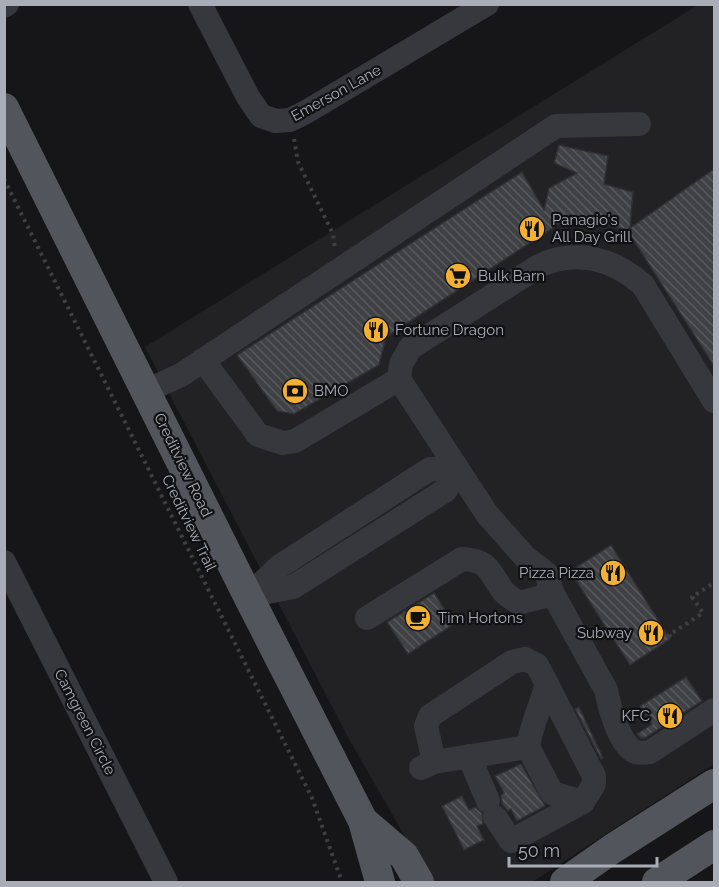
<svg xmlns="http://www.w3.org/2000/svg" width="719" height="887" viewBox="0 0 719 887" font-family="Raleway,sans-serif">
	<defs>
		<pattern id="building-back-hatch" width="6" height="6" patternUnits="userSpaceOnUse" patternTransform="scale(1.5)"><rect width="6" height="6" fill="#404145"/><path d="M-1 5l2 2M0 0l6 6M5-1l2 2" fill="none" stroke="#595a5e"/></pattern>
	</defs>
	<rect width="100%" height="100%" fill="#161618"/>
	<polygon fill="#222225" points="698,5 714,5 714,764 532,882 431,882 349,739 145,347"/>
	<g fill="url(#building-back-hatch)" stroke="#303034" stroke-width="1.5">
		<polygon points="559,145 608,156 604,184 633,192 630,228 714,169 714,366 627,230 571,216 386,337 379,365 294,414 277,411 237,355 522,172 544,210 549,188 577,173 554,163"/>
		<polygon points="611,545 670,639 630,665 570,571"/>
		<polygon points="434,593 454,624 408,654 387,622"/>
		<polygon points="686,677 702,701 645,738 641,738 637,734 652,724 640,706"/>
		<polygon points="579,707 603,758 601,759 575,709"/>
		<polygon points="521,764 545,806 517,821 511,809 508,811 502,804 501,795 504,793 495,776"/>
		<polygon points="462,796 469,810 475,807 482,813 483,824 477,826 484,840 464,850 442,806"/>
	</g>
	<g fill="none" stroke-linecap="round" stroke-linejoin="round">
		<g stroke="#3d3f44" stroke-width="4" stroke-dasharray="3 4.5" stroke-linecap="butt">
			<polyline points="294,139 298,162 333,234 335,249"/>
			<polyline points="4,179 312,798 342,882"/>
			<polyline points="671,637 669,635 703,613 692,597 714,583"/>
		</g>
		<g stroke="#37383d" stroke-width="24">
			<polyline points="200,4 248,97 261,116 276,121 290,120 306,112 487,4"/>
			<polyline points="4,6 7,4"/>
			<polyline points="203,360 258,435 283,443 295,441 399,379"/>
			<polyline points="146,391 181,375 556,126 639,124"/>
			<path d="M714,401l-71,-116c-29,-26 -67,-37 -104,-19l-129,82 -9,16 -2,15 88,135 38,43 21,16 7,21 53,96c3,16 12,49 25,59 5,5 12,4 19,3l64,-42"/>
			<polygon points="430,469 456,470 446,490 293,587 248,596 280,566"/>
			<polyline points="4,562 166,882"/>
			<path d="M367,618l95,-59c30,2 26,13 42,33 4,4 10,8 15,11l34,-9"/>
			<path d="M528,747c3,-22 13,-41 19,-63"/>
			<polyline points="469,756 488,801"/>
			<polyline points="434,762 426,726 430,716 512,662 525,659 537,665 594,776 594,784 583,802 511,841 495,817"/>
			<polyline points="421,768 434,762 528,747 552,793 583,802"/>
		</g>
		<g stroke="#53555c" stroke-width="30">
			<polyline points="4,108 248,596 363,821 380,882"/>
			<polyline points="363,821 404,856 419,882"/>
			<polyline points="565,882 612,849 714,784"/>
			<polyline points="657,882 714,845"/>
		</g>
	</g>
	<defs>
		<g id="restaurant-disc" transform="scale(1.35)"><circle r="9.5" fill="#f2b134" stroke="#111113"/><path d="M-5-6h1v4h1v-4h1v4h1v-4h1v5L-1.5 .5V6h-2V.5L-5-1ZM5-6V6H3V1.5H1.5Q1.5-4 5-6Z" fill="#111"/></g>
		<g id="supermarket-disc" transform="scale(1.35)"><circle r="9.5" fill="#f2b134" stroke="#111113"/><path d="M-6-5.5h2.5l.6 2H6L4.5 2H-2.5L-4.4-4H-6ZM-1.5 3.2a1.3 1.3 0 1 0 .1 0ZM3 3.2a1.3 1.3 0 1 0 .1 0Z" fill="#111"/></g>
		<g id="bank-disc" transform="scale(1.35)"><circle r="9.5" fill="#f2b134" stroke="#111113"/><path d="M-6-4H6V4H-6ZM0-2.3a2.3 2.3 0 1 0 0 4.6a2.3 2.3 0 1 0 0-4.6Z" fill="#111"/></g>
		<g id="cafe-disc" transform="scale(1.35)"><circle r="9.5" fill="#f2b134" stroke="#111113"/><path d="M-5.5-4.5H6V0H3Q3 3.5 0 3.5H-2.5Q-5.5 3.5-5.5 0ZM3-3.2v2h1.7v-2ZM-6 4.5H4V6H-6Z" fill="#111"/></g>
	</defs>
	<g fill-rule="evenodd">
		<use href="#restaurant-disc" x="532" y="229"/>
		<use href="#supermarket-disc" x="458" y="276"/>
		<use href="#restaurant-disc" x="376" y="330"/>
		<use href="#bank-disc" x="295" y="391"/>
		<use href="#restaurant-disc" x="613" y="573"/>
		<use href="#cafe-disc" x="418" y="618"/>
		<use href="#restaurant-disc" x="651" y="633"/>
		<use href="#restaurant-disc" x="670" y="716"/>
	</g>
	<g text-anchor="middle" stroke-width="4.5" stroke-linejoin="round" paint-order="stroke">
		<g font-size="15" fill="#a8adb8" stroke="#111113">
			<text transform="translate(336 93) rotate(-29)" y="5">Emerson Lane</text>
			<text transform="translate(183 465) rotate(64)" y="5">Creditview Road</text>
			<text transform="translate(189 523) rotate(64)" y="5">Creditview Trail</text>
			<text transform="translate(85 722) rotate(63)" y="5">Camgreen Circle</text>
		</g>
		<g font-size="15" fill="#a8adb8" stroke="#111113" text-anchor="start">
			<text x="552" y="225">Panagio's<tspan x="552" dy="17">All Day Grill</tspan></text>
			<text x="478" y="281">Bulk Barn</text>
			<text x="395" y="335">Fortune Dragon</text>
			<text x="314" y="396">BMO</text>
			<text x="594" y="578" text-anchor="end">Pizza Pizza</text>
			<text x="438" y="623">Tim Hortons</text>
			<text x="632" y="638" text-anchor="end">Subway</text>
			<text x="650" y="721" text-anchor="end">KFC</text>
		</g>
	</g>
	<rect width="719" height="887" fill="none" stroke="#a8adb8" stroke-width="12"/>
	<path d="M509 857v9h148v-9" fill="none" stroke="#a8adb8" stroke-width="3"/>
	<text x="518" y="857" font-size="18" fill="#a8adb8" stroke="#111113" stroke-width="4.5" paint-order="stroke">50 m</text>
</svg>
